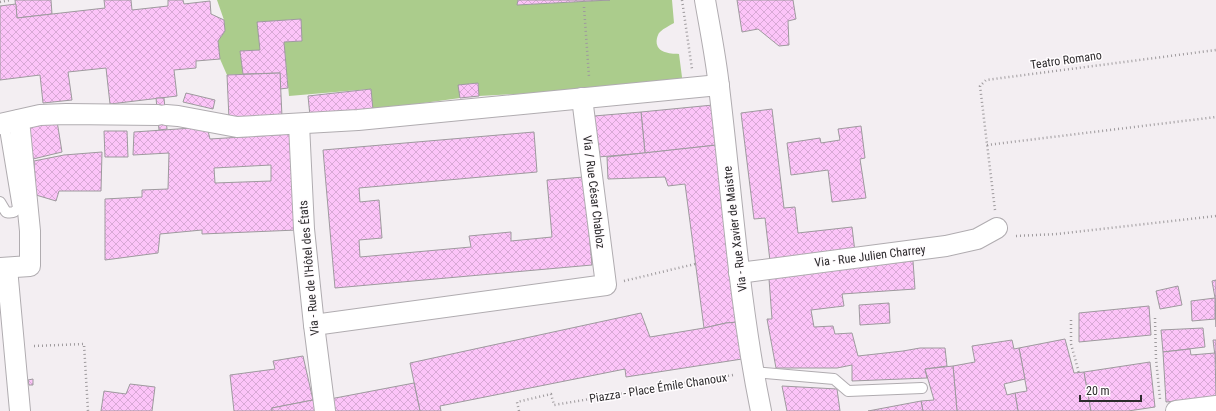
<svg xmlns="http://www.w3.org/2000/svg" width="1216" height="411" viewBox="0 0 1216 411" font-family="'Roboto Condensed',sans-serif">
	<defs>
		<pattern id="building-cross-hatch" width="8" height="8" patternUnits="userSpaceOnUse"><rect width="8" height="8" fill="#fcc4f8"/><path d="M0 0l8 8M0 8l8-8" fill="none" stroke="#d8a9d5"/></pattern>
	</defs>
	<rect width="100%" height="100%" fill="#f3eef2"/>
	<path fill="#abcc8c" d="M217,0h301l-1,5 93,-5h62l2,23c-5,3 -10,5 -14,9 -2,2 -2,3 -3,6 -3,14 11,16 22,16l4,31 -204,11 -1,-13 -19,2 1,13 -87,12 -3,-21 -81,7 -5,-54 18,-1 -2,-22 -42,3 2,28 -20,1 3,23 -16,1 -7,-16 -2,-18 7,-10 -1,-11z"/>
	<g fill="url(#building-cross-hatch)" stroke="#9e9a9e" fill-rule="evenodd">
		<polygon points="15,0 51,0 52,14 17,18"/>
		<polygon points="104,0 131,0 132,10 168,6 168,0 183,0 184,4 210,1 211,14 224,20 225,31 218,41 220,59 196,61 196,68 174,70 177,96 110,104 106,68 68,72 72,100 43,103 40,75 0,80 0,6 16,4 17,18 105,8"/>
		<polygon points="518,0 610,0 517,5"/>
		<polygon points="737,0 793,0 796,19 788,21 789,45 779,46 758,29 742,32"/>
		<polygon points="301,19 302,41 284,42 288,88 280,89 280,73 243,74 240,51 260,50 257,22"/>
		<polygon points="280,73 282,117 229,119 227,75"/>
		<polygon points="478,83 479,96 460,98 458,85"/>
		<polygon points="371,89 373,110 310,116 308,96"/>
		<polygon points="186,93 215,100 213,109 183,102"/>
		<polygon points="156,98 164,98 167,129 159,130"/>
		<polygon points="713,105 717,145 645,153 641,112"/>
		<polygon points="772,109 784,208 795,207 798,233 852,227 855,252 770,261 765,218 754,219 741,113"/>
		<polygon points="641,112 645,153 598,157 594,116"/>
		<polygon points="57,121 62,152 33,159 29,126"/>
		<polygon points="861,126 865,158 860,159 866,198 832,202 828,170 791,175 787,143 820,138 821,143 840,140 838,129"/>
		<path d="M207,127l3,12 81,-5 6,96 -95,4v-4l-42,4 -2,19 -53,7v-61l37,-2v-7l26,-1 1,-36 -36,2 1,-23zM271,165v16l-56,2 -1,-15z"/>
		<polygon points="104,131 127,131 128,157 105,157"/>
		<polygon points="534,132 537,172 359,188 360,202 379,200 382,238 359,240 360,257 471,247 469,236 511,232 511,241 552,237 547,180 584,177 592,265 335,288 323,150"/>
		<polygon points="717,145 738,322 726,323 704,328 685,184 668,186 665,177 608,179 607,157"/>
		<polygon points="102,152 101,191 59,191 56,201 36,195 34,161 64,155"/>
		<polygon points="913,261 915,289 842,294 844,306 811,310 814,327 833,326 835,334 852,333 858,356 903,351 920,348 945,348 947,366 925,369 927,378 852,381 852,365 837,368 776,368 767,319 772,319 769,279 857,266"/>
		<polygon points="1216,280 1216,327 1215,298 1212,281"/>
		<polygon points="1178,286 1182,305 1160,309 1156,291"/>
		<polygon points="1215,298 1215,319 1192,321 1191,301"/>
		<polygon points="889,303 890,323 860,325 859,305"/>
		<polygon points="1149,306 1151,335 1079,342 1079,313"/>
		<polygon points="641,313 650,337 704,328 726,323 738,322 742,359 626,377 625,369 440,406 441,411 420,411 410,363"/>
		<polygon points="1203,328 1205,347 1163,352 1161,330"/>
		<polygon points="1065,339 1074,373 1084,372 1091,411 1018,411 1015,393 1027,391 1019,348"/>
		<polygon points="1012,340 1014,349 1019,348 1025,379 1004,384 1007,395 1015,393 1018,411 957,411 953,366 975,362 972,346"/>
		<polygon points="1213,340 1216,340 1216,364"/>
		<polygon points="1190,349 1191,355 1215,353 1216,397 1166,402 1163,352"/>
		<polygon points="303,356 313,400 272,408 272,411 234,411 230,375 275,369 273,361"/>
		<polygon points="1150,362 1155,407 1128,411 1091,411 1084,372"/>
		<polygon points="953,366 957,411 923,411 921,401 934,400 925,369"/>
		<polygon points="33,379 33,385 29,385 28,380"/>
		<polygon points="414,383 420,411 333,411 330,399"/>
		<polygon points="130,384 155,387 152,411 101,411 104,391 126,394"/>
		<polygon points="782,386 837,389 840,411 787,411"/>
		<polygon points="313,400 316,411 272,411 272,408"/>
		<polygon points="921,401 923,411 868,411"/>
	</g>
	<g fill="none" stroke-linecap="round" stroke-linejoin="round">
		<g stroke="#b0acb0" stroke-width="12">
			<g id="lane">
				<path d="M0,202l6,10c5,1 9,1 12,-4l-14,-85"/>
				<polyline points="753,372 834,379 848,391 922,388"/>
			</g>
		</g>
		<g stroke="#b0acb0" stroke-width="22">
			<g id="street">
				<path d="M705,0c5,29 11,58 14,87 13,108 20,217 42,324"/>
				<polyline points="166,115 178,116 237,127 358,120 719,85"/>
				<polyline points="0,124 40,115 66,114 158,115"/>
				<polyline points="299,124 304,229 314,325 325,411"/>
				<polyline points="0,268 30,266 30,231 19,120"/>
				<polyline points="7,268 20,411"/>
				<polyline points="739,273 946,246 977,239 997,228"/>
				<polyline points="314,325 606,285 582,98"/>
				<polyline points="1176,411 1216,406"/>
			</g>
		</g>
		<g stroke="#9e9a9d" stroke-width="2.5" stroke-dasharray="1 3" stroke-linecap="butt">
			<polyline points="682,0 692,69"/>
			<polyline points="0,2 11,0"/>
			<polyline points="584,7 589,77"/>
			<polyline points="987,145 1216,117"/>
			<polyline points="995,210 980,86 986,80 1216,50"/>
			<polyline points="1016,236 1057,234 1216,216"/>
			<polyline points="624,281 695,264"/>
			<polyline points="1155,318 1156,359 1160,399"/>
			<polyline points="1071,320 1071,344 1079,373"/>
			<polyline points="34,346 84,344 88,411"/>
			<polyline points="519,411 517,402 551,394 554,405 733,375"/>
		</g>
		<use href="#lane" stroke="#fff" stroke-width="10"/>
		<use href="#street" stroke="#fff" stroke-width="20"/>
	</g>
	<g text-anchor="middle" stroke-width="3" stroke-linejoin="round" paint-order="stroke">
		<g font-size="12" fill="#2d2b2d" stroke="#fffcfe">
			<text transform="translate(1066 60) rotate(-8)" y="4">Teatro Romano</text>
			<text transform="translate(594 192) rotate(83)" y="4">Via / Rue César Chabloz</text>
			<text transform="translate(735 229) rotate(-97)" y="4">Via - Rue Xavier de Maistre</text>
			<text transform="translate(870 256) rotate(-7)" y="4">Via - Rue Julien Charrey</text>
			<text transform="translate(309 268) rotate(-95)" y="4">Via - Rue de l'Hôtel des États</text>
			<text transform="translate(658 388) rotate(-9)" y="4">Piazza - Place Émile Chanoux</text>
		</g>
	</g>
	<path d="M1080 395v6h61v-6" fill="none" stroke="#2d2b2d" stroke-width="2"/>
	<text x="1086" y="395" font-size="12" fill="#2d2b2d" stroke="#fffcfe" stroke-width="3" paint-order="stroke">20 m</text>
</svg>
